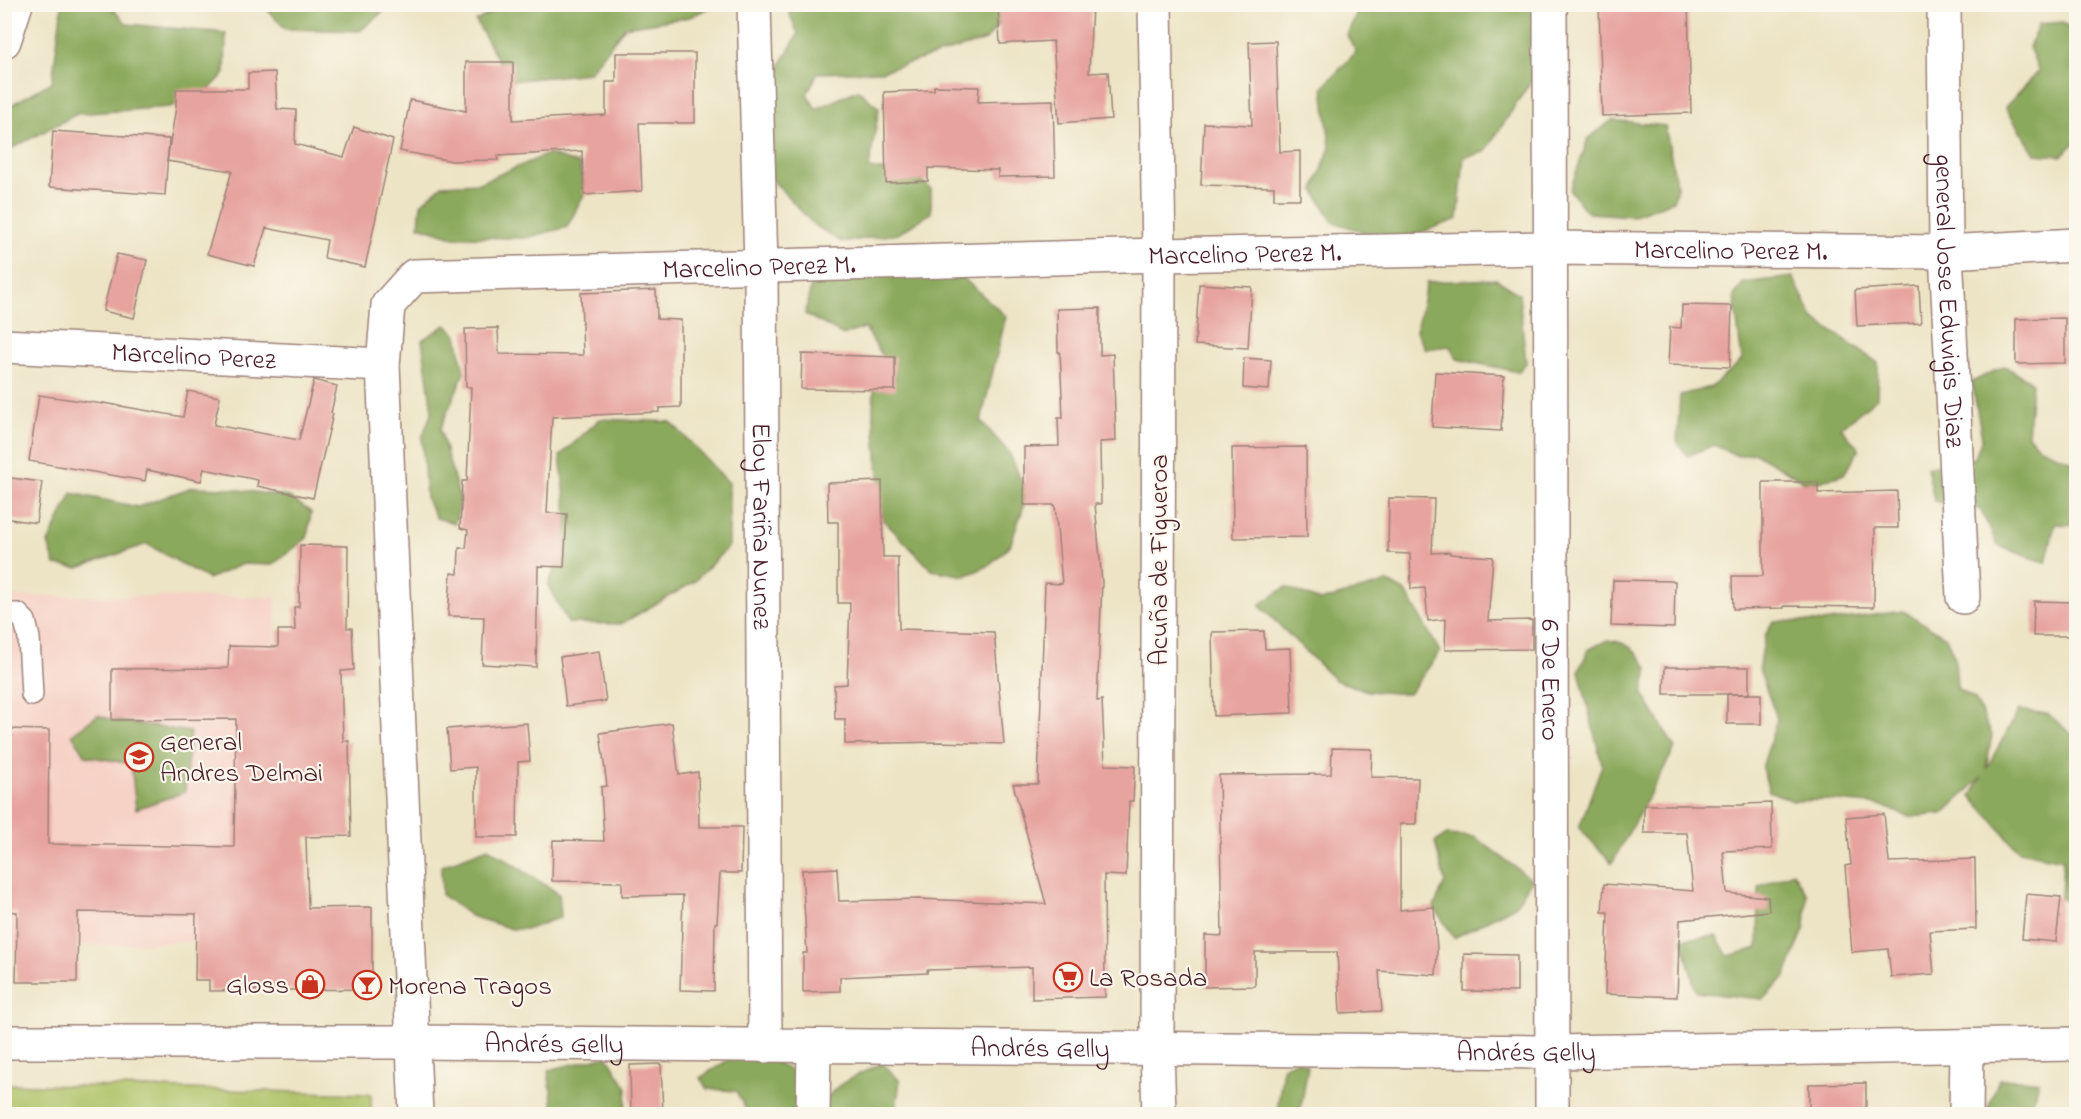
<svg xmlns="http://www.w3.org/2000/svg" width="2081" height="1119" viewBox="0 0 2081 1119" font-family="'Indie Flower',sans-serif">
	<rect width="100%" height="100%" fill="#fbf7ec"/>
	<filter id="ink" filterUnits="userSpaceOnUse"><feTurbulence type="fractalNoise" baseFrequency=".0167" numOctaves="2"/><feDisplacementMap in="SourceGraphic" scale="12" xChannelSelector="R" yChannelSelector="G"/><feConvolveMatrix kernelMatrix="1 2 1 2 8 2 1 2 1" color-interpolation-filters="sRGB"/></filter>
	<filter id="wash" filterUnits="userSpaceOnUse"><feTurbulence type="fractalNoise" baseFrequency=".008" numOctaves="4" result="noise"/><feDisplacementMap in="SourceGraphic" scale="24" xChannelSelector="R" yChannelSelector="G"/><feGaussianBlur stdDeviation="1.35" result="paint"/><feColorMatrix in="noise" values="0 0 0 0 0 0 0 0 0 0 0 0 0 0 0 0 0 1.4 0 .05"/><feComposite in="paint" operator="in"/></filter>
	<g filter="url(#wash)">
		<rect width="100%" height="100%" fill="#ede4c5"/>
		<polygon fill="#f6d1c6" points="4,596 276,597 272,938 5,949"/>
		<polygon fill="#afc368" stroke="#7c714a" stroke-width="1.5" points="5,1084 371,1094 371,1114 5,1114"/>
		<g fill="#8ba95c" stroke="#6a6444" stroke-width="1.5">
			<polygon points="62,5 109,5 127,24 226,33 225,73 205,94 169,107 77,114 9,150 5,134 4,109 52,82"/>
			<polygon points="265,5 265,4 391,5 360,31 286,29 265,8"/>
			<polygon points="505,5 715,5 690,17 625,27 589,73 510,81 476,21"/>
			<polygon points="786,5 1015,5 986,40 882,71 818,73 807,94 816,109 858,90 879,108 869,168 915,175 931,189 931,213 898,234 842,242 814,225 764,171 767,88 798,34"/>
			<polygon points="1360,5 1546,5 1554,46 1485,152 1464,157 1458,219 1394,242 1333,222 1314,190 1330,147 1323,87 1356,52 1347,35"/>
			<polygon points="2063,22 2076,34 2076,142 2061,156 2035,154 2005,107 2039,71 2029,47 2039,24"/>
			<polygon points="1612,120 1665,126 1677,187 1673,201 1632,216 1589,213 1586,211 1570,190 1588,139"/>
			<polygon points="548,154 579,164 586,191 567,227 526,238 453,237 419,226 421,204 442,185 479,183"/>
			<polygon points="900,261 964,279 1006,316 981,421 1010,454 1029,500 1024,505 1010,546 988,566 965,576 932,570 883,520 873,411 874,390 896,378 865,328 843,335 805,314 813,278"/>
			<polygon points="1793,277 1813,318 1878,363 1877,398 1841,428 1859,449 1844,474 1819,482 1803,481 1755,453 1738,456 1714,445 1687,456 1677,441 1680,395 1711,387 1742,360 1734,296 1743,283"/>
			<polygon points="1496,279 1519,294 1526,363 1518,372 1457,359 1450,346 1425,349 1416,331 1427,282"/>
			<polygon points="446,325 457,335 464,373 440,429 460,500 455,523 436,518 426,497 422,438 432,411 422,340"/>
			<polygon points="2004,366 2032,382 2028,435 2038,447 2076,463 2076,525 2055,524 2046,563 1998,546 1980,509 1934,501 1927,467 1975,458 1982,438 1972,382"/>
			<polygon points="600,419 671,422 729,483 729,546 694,582 621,624 568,623 548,585 564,549 567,514 560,456"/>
			<polygon points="192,487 226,488 289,497 311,512 307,538 272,565 243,564 208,579 147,544 78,568 55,565 48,543 72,493 138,507"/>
			<polygon points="1388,582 1406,592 1440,652 1409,694 1368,691 1335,680 1259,605 1286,587 1320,601"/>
			<polygon points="1903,611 1946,637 1955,658 1957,688 1975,699 1992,735 1986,769 2019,710 2048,714 2076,738 2076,911 2061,897 2063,860 2019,851 1971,796 1982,777 1943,814 1909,817 1880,805 1826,800 1793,801 1769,791 1762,768 1777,719 1759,669 1765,636 1773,621 1822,622"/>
			<path d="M1607,640c24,3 27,9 41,28l-5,26 32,54 -63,115 -33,-35 23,-63 -23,-94 9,-21z"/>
			<polygon points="98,715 112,720 190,732 185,792 136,809 131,764 86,756 72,734"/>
			<polygon points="1447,835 1475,837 1532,880 1515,906 1454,938 1434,907 1445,882 1435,842"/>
			<polygon points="488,848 559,894 561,917 528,929 512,929 471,916 442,895 441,866"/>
			<polygon points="1793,872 1807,895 1805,927 1785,977 1763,999 1696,992 1682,939 1716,936 1728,956 1758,948 1759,887"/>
			<polygon points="748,1047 796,1073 801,1079 793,1114 748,1114 736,1091 708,1089 700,1078"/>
			<polygon points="607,1056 627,1088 625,1114 554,1114 548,1070"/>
			<polygon points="1297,1060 1308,1066 1300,1114 1277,1114 1283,1067"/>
			<path d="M882,1063l18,18 -5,33h-74c7,-31 34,-37 61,-51z"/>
			<polygon points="1999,1079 2038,1081 2030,1114 1986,1114"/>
		</g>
		<g id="blocks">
			<g fill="#e7a39e">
				<polygon points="1014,4 1092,4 1089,73 1108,72 1111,119 1059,123 1053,41 1000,44 998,6"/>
				<polygon points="1599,4 1688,4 1691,113 1602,116"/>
				<polygon points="1276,41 1280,152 1300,151 1300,199 1274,199 1274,187 1201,185 1204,123 1252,125 1249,42"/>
				<polygon points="616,53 695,53 695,123 639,123 642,191 584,195 582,151 498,156 498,160 452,161 400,151 410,100 466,111 466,62 513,62 513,120 606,115 606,82 616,82"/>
				<polygon points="275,72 277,109 296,110 295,144 344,157 354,127 393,140 365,267 324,258 327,240 266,228 254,266 207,254 232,171 167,161 176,107 176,89 248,89 248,73"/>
				<polygon points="934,86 979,87 978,102 1053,100 1055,176 998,177 998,170 928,168 928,181 886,183 884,92 934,90"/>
				<polygon points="53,131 169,139 165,195 49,187"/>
				<polygon points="117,254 147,260 134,318 103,311"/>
				<polygon points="1199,284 1252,287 1248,348 1195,345"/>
				<polygon points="1919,286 1921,323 1857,326 1855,290"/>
				<polygon points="656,290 657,319 681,320 681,407 659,408 659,412 552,417 547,513 567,514 564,567 538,566 536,667 482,664 484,617 448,616 451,573 458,574 459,548 466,548 468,530 460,528 462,481 467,481 471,387 466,387 465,329 498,328 499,354 583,355 581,293"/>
				<polygon points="1682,305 1732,306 1730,367 1668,365 1670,327 1681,328"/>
				<polygon points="1100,308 1100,355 1113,354 1116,441 1100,442 1101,504 1095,504 1102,582 1097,701 1102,700 1105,765 1135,766 1133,801 1129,801 1126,876 1104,875 1105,997 1032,999 1032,967 927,970 927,973 840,977 840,991 803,992 803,953 807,953 802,870 837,868 839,901 919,899 1046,904 1013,784 1038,784 1045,583 1062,584 1055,505 1024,505 1024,447 1059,446 1058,418 1063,418 1060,352 1058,352 1057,309"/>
				<polygon points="2065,318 2065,363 2016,364 2016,319"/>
				<polygon points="802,354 895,357 895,390 801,389"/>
				<polygon points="1244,358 1271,360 1269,390 1243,388"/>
				<polygon points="1435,372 1504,376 1501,431 1432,427"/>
				<polygon points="314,380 337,386 331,413 333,414 313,498 257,486 258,480 204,469 201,481 147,470 145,481 29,461 39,395 103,404 103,403 183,417 188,391 220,397 214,425 299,440"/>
				<polygon points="1306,447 1307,537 1233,538 1232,448"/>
				<polygon points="11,478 42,482 36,523 4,518 4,486 10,487"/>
				<polygon points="882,481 883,557 898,557 899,629 994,632 1004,744 939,742 845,744 845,719 835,719 834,685 847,684 850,603 838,603 838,522 828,522 827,483"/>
				<polygon points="1763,482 1818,482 1818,493 1897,491 1898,528 1875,528 1874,607 1784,606 1784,608 1733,609 1732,576 1763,576"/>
				<polygon points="1389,498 1434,499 1432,553 1450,552 1450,554 1493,557 1488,621 1532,620 1532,649 1445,650 1446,619 1428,621 1425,588 1411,589 1410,554 1388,553"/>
				<polygon points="300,545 348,546 347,628 352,628 354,670 341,671 343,741 349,741 351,836 306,837 308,908 372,907 372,989 209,991 209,980 195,980 196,914 78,912 77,982 16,982 17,912 4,911 4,729 49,730 48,844 234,847 236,719 112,720 112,669 228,668 229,646 278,647 278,630 295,630 294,607 299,607"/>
				<polygon points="1613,580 1675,581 1674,628 1611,626"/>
				<polygon points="2034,601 2076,602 2076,636 2033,636"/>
				<polygon points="1264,631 1265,649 1290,648 1292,713 1214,716 1212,632"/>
				<polygon points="599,651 606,701 566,706 560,657"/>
				<polygon points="1665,667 1749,667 1749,694 1664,694"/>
				<rect x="1727" y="694" width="34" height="30"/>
				<polygon points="527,723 530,761 518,762 517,837 476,837 476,767 450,769 447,729"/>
				<polygon points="672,723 679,775 698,772 699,827 742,827 741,873 720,873 717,923 715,923 714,991 680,990 683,895 622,896 622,882 552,881 553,840 604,841 601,787 607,786 600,733"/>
				<polygon points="1332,748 1372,749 1371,777 1418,778 1416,824 1400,824 1400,910 1434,907 1437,950 1436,975 1379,971 1382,1011 1340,1013 1337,952 1255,952 1255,986 1205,987 1205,935 1222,936 1219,775 1331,774"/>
				<polygon points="1771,803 1772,849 1723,851 1727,893 1768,897 1769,911 1680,920 1677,997 1605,994 1608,912 1602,912 1604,884 1693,891 1687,833 1644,833 1644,805 1744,805 1744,804"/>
				<polygon points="1884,814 1889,862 1975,859 1976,929 1930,931 1934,974 1891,977 1888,949 1852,952 1845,866 1851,865 1846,817"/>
				<polygon points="2026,894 2061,897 2056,942 2022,939"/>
				<polygon points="1464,954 1517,955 1517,992 1464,991"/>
				<polygon points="661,1064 663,1114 631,1114 630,1065"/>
				<polygon points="1866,1083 1866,1112 1809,1114 1809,1084"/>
			</g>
		</g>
	</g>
	<g filter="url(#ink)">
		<use href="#blocks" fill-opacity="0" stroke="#9c8278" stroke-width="1.5"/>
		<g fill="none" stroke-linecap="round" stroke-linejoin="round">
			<g stroke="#9c8278" stroke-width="24">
				<polyline id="service" points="4,614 18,614 25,621 29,638 32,695"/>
			</g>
			<g stroke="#9c8278" stroke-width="36">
				<g id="minor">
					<path id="s1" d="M754,4l7,262 4,780"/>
					<polyline points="1155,4 1159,255 1157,1049 1159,1114"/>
					<path id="s2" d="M1550,4l2,1110"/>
					<path id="s3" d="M1944,4l2,248 17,345"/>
					<polyline points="4,41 16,4"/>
					<path id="s4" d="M4,346l379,19"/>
					<path id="s5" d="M4,1042h410l1137,10 525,-8"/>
					<path id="s6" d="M416,1114l-33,-749 5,-60 26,-29 745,-21 390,-7 397,4 130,-7"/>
					<polyline points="813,1114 814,1046"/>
					<polyline points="1966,1114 1967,1047"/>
				</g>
			</g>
			<use href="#service" stroke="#fff" stroke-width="21"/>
			<use href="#minor" stroke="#fff" stroke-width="33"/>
		</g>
	</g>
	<defs>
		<g id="school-ring" transform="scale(1.5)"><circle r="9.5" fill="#fbf7ec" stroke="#c8321e" stroke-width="1.5"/><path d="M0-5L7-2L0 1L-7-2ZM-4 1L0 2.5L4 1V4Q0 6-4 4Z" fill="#c8321e"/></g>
		<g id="supermarket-ring" transform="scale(1.5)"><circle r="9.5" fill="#fbf7ec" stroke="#c8321e" stroke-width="1.5"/><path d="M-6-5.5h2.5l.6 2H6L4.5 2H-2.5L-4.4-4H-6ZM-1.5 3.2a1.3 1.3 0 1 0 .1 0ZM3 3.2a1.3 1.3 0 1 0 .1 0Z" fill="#c8321e"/></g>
		<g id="shop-ring" transform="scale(1.5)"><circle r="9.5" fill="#fbf7ec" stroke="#c8321e" stroke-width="1.5"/><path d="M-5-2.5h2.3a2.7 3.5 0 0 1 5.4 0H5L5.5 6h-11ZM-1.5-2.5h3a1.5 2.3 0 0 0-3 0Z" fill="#c8321e"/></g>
		<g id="bar-ring" transform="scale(1.5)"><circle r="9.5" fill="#fbf7ec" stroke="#c8321e" stroke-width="1.5"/><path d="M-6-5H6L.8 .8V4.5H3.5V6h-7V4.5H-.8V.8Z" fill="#c8321e"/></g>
	</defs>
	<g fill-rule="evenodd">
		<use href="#school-ring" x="139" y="757"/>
		<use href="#supermarket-ring" x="1068" y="977"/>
		<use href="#shop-ring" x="310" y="984"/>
		<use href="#bar-ring" x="367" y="985"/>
	</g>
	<g text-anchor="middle" stroke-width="4.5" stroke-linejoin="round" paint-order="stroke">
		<g font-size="27" fill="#4a1f2b" stroke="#fbf7ec">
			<text dy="9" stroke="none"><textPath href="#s6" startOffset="2166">Marcelino Perez M.</textPath></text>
			<text dy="9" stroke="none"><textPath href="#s6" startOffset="1680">Marcelino Perez M.</textPath></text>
			<text dy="9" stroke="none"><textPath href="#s6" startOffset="1194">Marcelino Perez M.</textPath></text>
			<text dy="9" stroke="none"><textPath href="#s3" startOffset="297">general Jose Eduvigis Diaz</textPath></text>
			<text dy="9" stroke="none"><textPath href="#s4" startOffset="190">Marcelino Perez</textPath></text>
			<text dy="9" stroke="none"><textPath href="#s1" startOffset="522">Eloy Fariña Nunez</textPath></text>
			<text transform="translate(1158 560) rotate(-90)" y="9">Acuña de Figueroa</text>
			<text dy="9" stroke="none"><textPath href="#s2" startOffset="676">6 De Enero</textPath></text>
			<text dy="9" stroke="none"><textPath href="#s5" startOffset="550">Andrés Gelly</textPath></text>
			<text dy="9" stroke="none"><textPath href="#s5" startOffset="1036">Andrés Gelly</textPath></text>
			<text dy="9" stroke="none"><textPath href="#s5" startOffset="1522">Andrés Gelly</textPath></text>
		</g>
		<g font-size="27" fill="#4a1f2b" stroke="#fbf7ec" text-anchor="start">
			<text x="160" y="750">General<tspan x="160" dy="31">Andres Delmai</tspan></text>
			<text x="1089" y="986">La Rosada</text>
			<text x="289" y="993" text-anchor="end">Gloss</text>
			<text x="388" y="994">Morena Tragos</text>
		</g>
	</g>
	<rect width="2081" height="1119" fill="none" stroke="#fbf7ec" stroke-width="24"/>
</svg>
